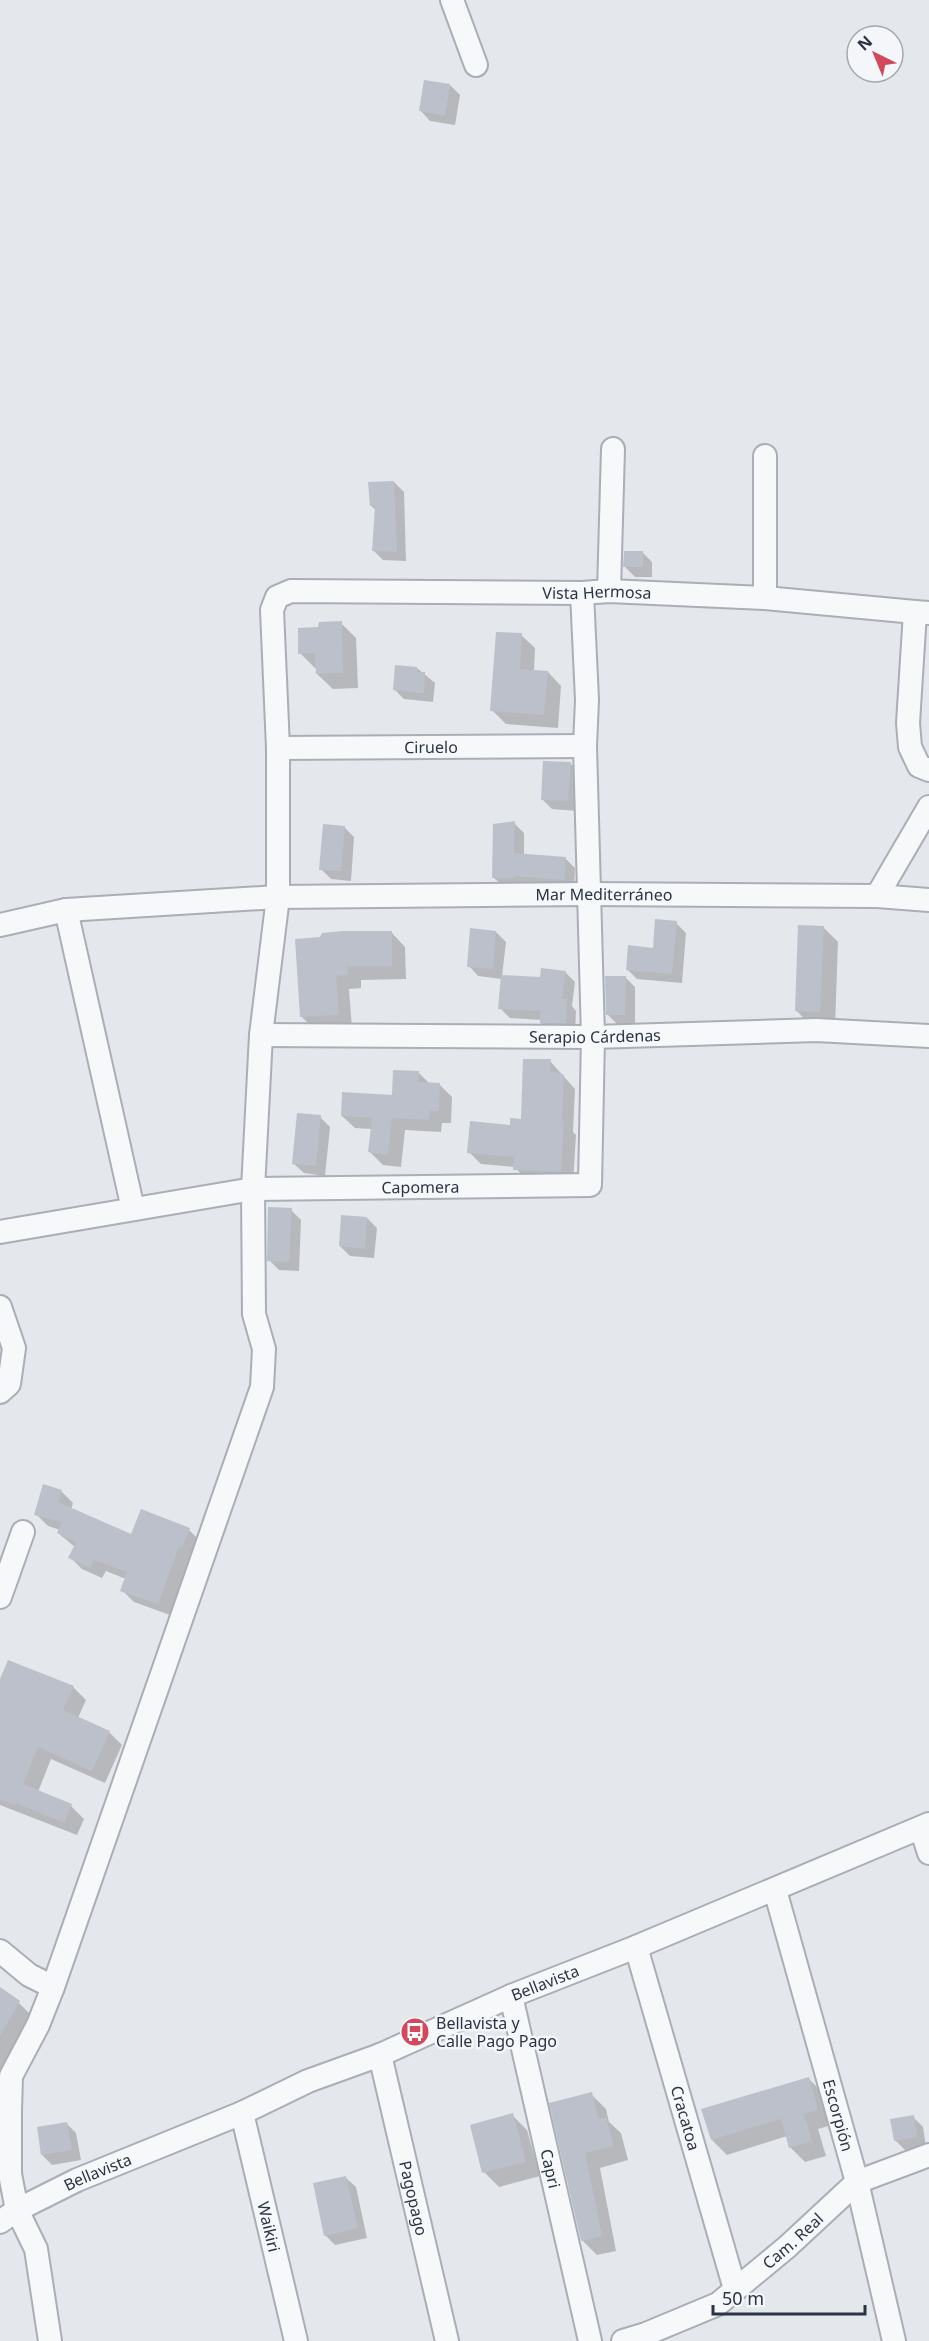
<svg xmlns="http://www.w3.org/2000/svg" width="929" height="2341" viewBox="0 0 929 2341" font-family="'Noto Sans',sans-serif">
	<rect width="100%" height="100%" fill="#e4e7ec"/>
	<g fill="#0003">
		<polygon points="450,85 460,95 455,125 430,121 421,111"/>
		<polygon points="394,482 404,492 406,561 383,560 373,550 376,510 371,506"/>
		<polygon points="642,552 652,562 652,577 635,577 625,567"/>
		<polygon points="341,623 356,638 358,688 333,689 317,674 317,668 315,668 300,653 319,629"/>
		<polygon points="521,635 535,648 534,671 548,672 561,686 558,728 506,724 492,710"/>
		<polygon points="417,668 435,683 433,702 404,699 394,689"/>
		<polygon points="570,763 580,773 578,811 552,809 542,799"/>
		<polygon points="514,823 524,833 524,855 565,858 575,868 574,889 504,887 494,878"/>
		<polygon points="344,827 354,837 351,881 331,879 321,869"/>
		<polygon points="676,923 686,933 682,983 637,979 627,969 654,949"/>
		<polygon points="823,927 838,942 835,1027 811,1026 796,1010"/>
		<polygon points="391,932 405,947 406,979 361,980 361,988 349,989 352,1028 316,1031 302,1017 297,940"/>
		<polygon points="496,932 506,942 502,976 541,979 565,972 575,982 572,1006 576,1011 575,1033 551,1033 541,1023 541,1020 510,1018 500,1008 502,979 478,976 469,966"/>
		<polygon points="625,977 635,987 635,1024 617,1024 607,1014"/>
		<polygon points="550,1061 575,1089 573,1132 576,1135 573,1183 527,1181 515,1167 481,1164 469,1152 522,1121"/>
		<polygon points="418,1072 430,1084 440,1085 452,1097 451,1123 442,1123 441,1132 405,1130 401,1167 383,1165 370,1152 372,1129 355,1128 342,1116 393,1096"/>
		<polygon points="320,1117 330,1127 325,1176 304,1173 294,1164"/>
		<polygon points="291,1210 301,1220 299,1271 279,1270 269,1260"/>
		<polygon points="367,1218 377,1228 374,1258 350,1256 340,1246"/>
		<polygon points="61,1491 73,1503 71,1510 132,1536 189,1530 201,1542 191,1558 170,1615 134,1602 122,1590 126,1579 106,1571 102,1578 82,1569 70,1557 75,1547 58,1533 60,1530 48,1526 36,1514"/>
		<polygon points="0,1683 73,1687 86,1700 78,1718 109,1732 122,1745 105,1783 51,1759 38,1792 71,1806 84,1819 77,1835 0,1805"/>
		<polygon points="0,1989 19,2003 34,2018 0,2075"/>
		<polygon points="808,2078 823,2093 832,2125 818,2129 826,2156 805,2162 790,2147 787,2136 727,2155 712,2140"/>
		<polygon points="591,2094 606,2109 609,2122 621,2133 628,2160 600,2168 616,2251 597,2255 582,2240 551,2104"/>
		<polygon points="512,2115 527,2130 540,2176 499,2187 484,2172"/>
		<polygon points="913,2117 923,2127 926,2147 905,2150 895,2140"/>
		<polygon points="67,2124 76,2133 81,2160 52,2165 42,2155"/>
		<polygon points="346,2178 356,2187 367,2238 335,2245 325,2235"/>
	</g>
	<g fill="#bbc0ca">
		<polygon points="424,80 450,84 445,116 419,111"/>
		<polygon points="394,481 397,552 372,551 375,506 370,506 368,482"/>
		<polygon points="624,551 643,551 643,567 623,567"/>
		<polygon points="342,621 343,673 316,674 315,653 298,654 298,628 318,627 319,622"/>
		<polygon points="496,632 522,633 520,669 548,671 544,715 490,711"/>
		<polygon points="395,665 417,667 417,672 425,672 424,693 393,690"/>
		<polygon points="543,761 571,762 568,801 541,800"/>
		<polygon points="515,821 514,853 566,857 564,880 514,876 514,878 492,878 493,824"/>
		<polygon points="323,824 345,826 341,871 319,870"/>
		<polygon points="655,919 677,921 672,974 626,970 628,945 653,948"/>
		<polygon points="798,925 824,926 820,1012 795,1011"/>
		<polygon points="470,928 496,931 493,969 467,967"/>
		<polygon points="343,931 392,931 392,966 347,966 348,975 336,976 339,1015 300,1017 295,939 320,937 322,933"/>
		<polygon points="541,968 566,971 562,999 567,999 566,1023 540,1023 540,1011 498,1009 501,975 540,977"/>
		<polygon points="605,976 626,976 625,1015 606,1015"/>
		<polygon points="523,1059 551,1059 550,1071 564,1075 562,1121 564,1122 561,1172 513,1170 514,1157 467,1153 470,1121 510,1125 510,1118 521,1119"/>
		<polygon points="393,1070 419,1071 418,1082 440,1083 439,1111 430,1111 429,1120 392,1118 388,1155 368,1152 372,1118 341,1116 342,1092 392,1095"/>
		<polygon points="297,1113 321,1115 316,1166 292,1164"/>
		<polygon points="268,1207 292,1208 289,1262 267,1261"/>
		<polygon points="341,1215 367,1217 365,1249 339,1246"/>
		<polygon points="43,1484 62,1490 58,1502 131,1534 141,1509 190,1528 182,1548 179,1547 158,1604 120,1591 127,1572 94,1560 90,1568 68,1558 76,1542 57,1533 62,1522 34,1515"/>
		<polygon points="8,1660 74,1686 63,1710 110,1731 92,1771 38,1747 23,1784 72,1804 64,1823 16,1803 15,1806 0,1799 0,1679"/>
		<polygon points="0,1987 20,2001 0,2036"/>
		<polygon points="809,2077 818,2110 804,2114 812,2141 789,2148 781,2119 711,2140 701,2109"/>
		<polygon points="592,2092 598,2119 606,2117 614,2146 585,2153 602,2236 581,2241 549,2103"/>
		<polygon points="513,2113 526,2162 482,2173 470,2125"/>
		<polygon points="914,2115 917,2137 894,2141 890,2119"/>
		<polygon points="67,2122 72,2150 41,2155 37,2127"/>
		<polygon points="346,2176 358,2228 324,2236 313,2183"/>
	</g>
	<g fill="none" stroke-linecap="round" stroke-linejoin="round">
		<g stroke="#a9aeb7" stroke-width="26">
			<g id="minor">
				<polyline points="452,0 476,65"/>
				<polyline points="765,456 765,598"/>
				<polyline points="609,591 613,449"/>
				<polyline points="929,613 915,612 908,723 910,747 919,766 929,770"/>
				<path id="s1" d="M278,748l307,-2"/>
				<polyline points="877,896 929,807"/>
				<polyline points="66,910 133,1209"/>
				<path id="s2" d="M0,925l66,-15 212,-13 312,-3 287,2 52,4"/>
				<path id="s3" d="M261,1035l332,2 223,-7 113,6"/>
				<path id="s4" d="M0,1232l253,-43 337,-4 3,-148 -8,-291 2,-46 -5,-107"/>
				<polyline points="0,1307 14,1348 9,1384 0,1392"/>
				<polyline points="0,1597 23,1532"/>
				<polyline points="921,1828 929,1853"/>
				<path id="s5" d="M775,1890l82,292 37,159"/>
				<path id="s6" d="M636,1947l99,342"/>
				<polyline points="0,1951 29,1975 53,1987"/>
				<path id="s7" d="M511,1996l79,345"/>
				<path id="s8" d="M380,2055l67,286"/>
				<path id="s9" d="M242,2113l54,228"/>
				<path id="s10" d="M0,2222l17,-12 60,-30 165,-67 66,-32 72,-26 131,-59 125,-49 293,-123"/>
				<path id="s11" d="M50,2341l-14,-92 -19,-39 -7,-36v-63l1,-35 27,-51 15,-38 209,-600 2,-38 -10,-35 -1,-125 8,-154 17,-138v-149l-6,-138 5,-13 14,-6 291,2 27,-2 156,7 150,14"/>
				<path id="s12" d="M623,2341l23,-7 72,-30 69,-57 70,-65 72,-27"/>
			</g>
		</g>
		<use href="#minor" stroke="#f7f8fa" stroke-width="22"/>
	</g>
	<defs>
		<g id="bus-disc" transform="scale(1.5)"><circle r="9.5" fill="#d1495b" stroke="#f4f6f9"/><path d="M-5-6H5V4H4V6H2V4H-2V6H-4V4H-5ZM-3.5-4V0h7V-4ZM-3.5 1.2v1.5H-2V1.2ZM2 1.2v1.5H3.5V1.2Z" fill="#fff"/></g>
	</defs>
	<g fill-rule="evenodd">
		<use href="#bus-disc" x="415" y="2032"/>
	</g>
	<g text-anchor="middle" stroke-width="5" stroke-linejoin="round" paint-order="stroke">
		<g font-size="16" fill="#2b3445" stroke="#f4f6f9">
			<text dy="6" stroke="none"><textPath href="#s11" startOffset="2120">Vista Hermosa</textPath></text>
			<text dy="6" stroke="none"><textPath href="#s1" startOffset="153">Ciruelo</textPath></text>
			<text dy="6" stroke="none"><textPath href="#s2" startOffset="606">Mar Mediterráneo</textPath></text>
			<text dy="6" stroke="none"><textPath href="#s3" startOffset="334">Serapio Cárdenas</textPath></text>
			<text dy="6" stroke="none"><textPath href="#s4" startOffset="424">Capomera</textPath></text>
			<text dy="6" stroke="none"><textPath href="#s10" startOffset="596">Bellavista</textPath></text>
			<text dy="6" stroke="none"><textPath href="#s5" startOffset="234">Escorpión</textPath></text>
			<text dy="6" stroke="none"><textPath href="#s6" startOffset="178">Cracatoa</textPath></text>
			<text dy="6" stroke="none"><textPath href="#s7" startOffset="177">Capri</textPath></text>
			<text dy="6" stroke="none"><textPath href="#s10" startOffset="110">Bellavista</textPath></text>
			<text dy="6" stroke="none"><textPath href="#s8" startOffset="147">Pagopago</textPath></text>
			<text dy="6" stroke="none"><textPath href="#s9" startOffset="117">Waikiri</textPath></text>
			<text dy="6" stroke="none"><textPath href="#s12" startOffset="200">Cam. Real</textPath></text>
		</g>
		<g font-size="16" fill="#2b3445" stroke="#f4f6f9" text-anchor="start">
			<text x="436" y="2029">Bellavista y<tspan x="436" dy="18">Calle Pago Pago</tspan></text>
		</g>
	</g>
	<g transform="translate(875 54) rotate(317)"><circle r="28" fill="#f4f6f9" stroke="#a4a8b1" stroke-width="1.5"/>
	<path d="M0-4.5L10 22L0 15L-10 22Z" fill="#d1495b"/>
	<text y="-9" font-size="16" font-weight="bold" text-anchor="middle" fill="#2b3445">N</text>
	</g>
	<path d="M713 2305v9h152v-9" fill="none" stroke="#2b3445" stroke-width="3"/>
	<text x="722" y="2305" font-size="18" fill="#2b3445" stroke="#f4f6f9" stroke-width="4.5" paint-order="stroke">50 m</text>
</svg>
